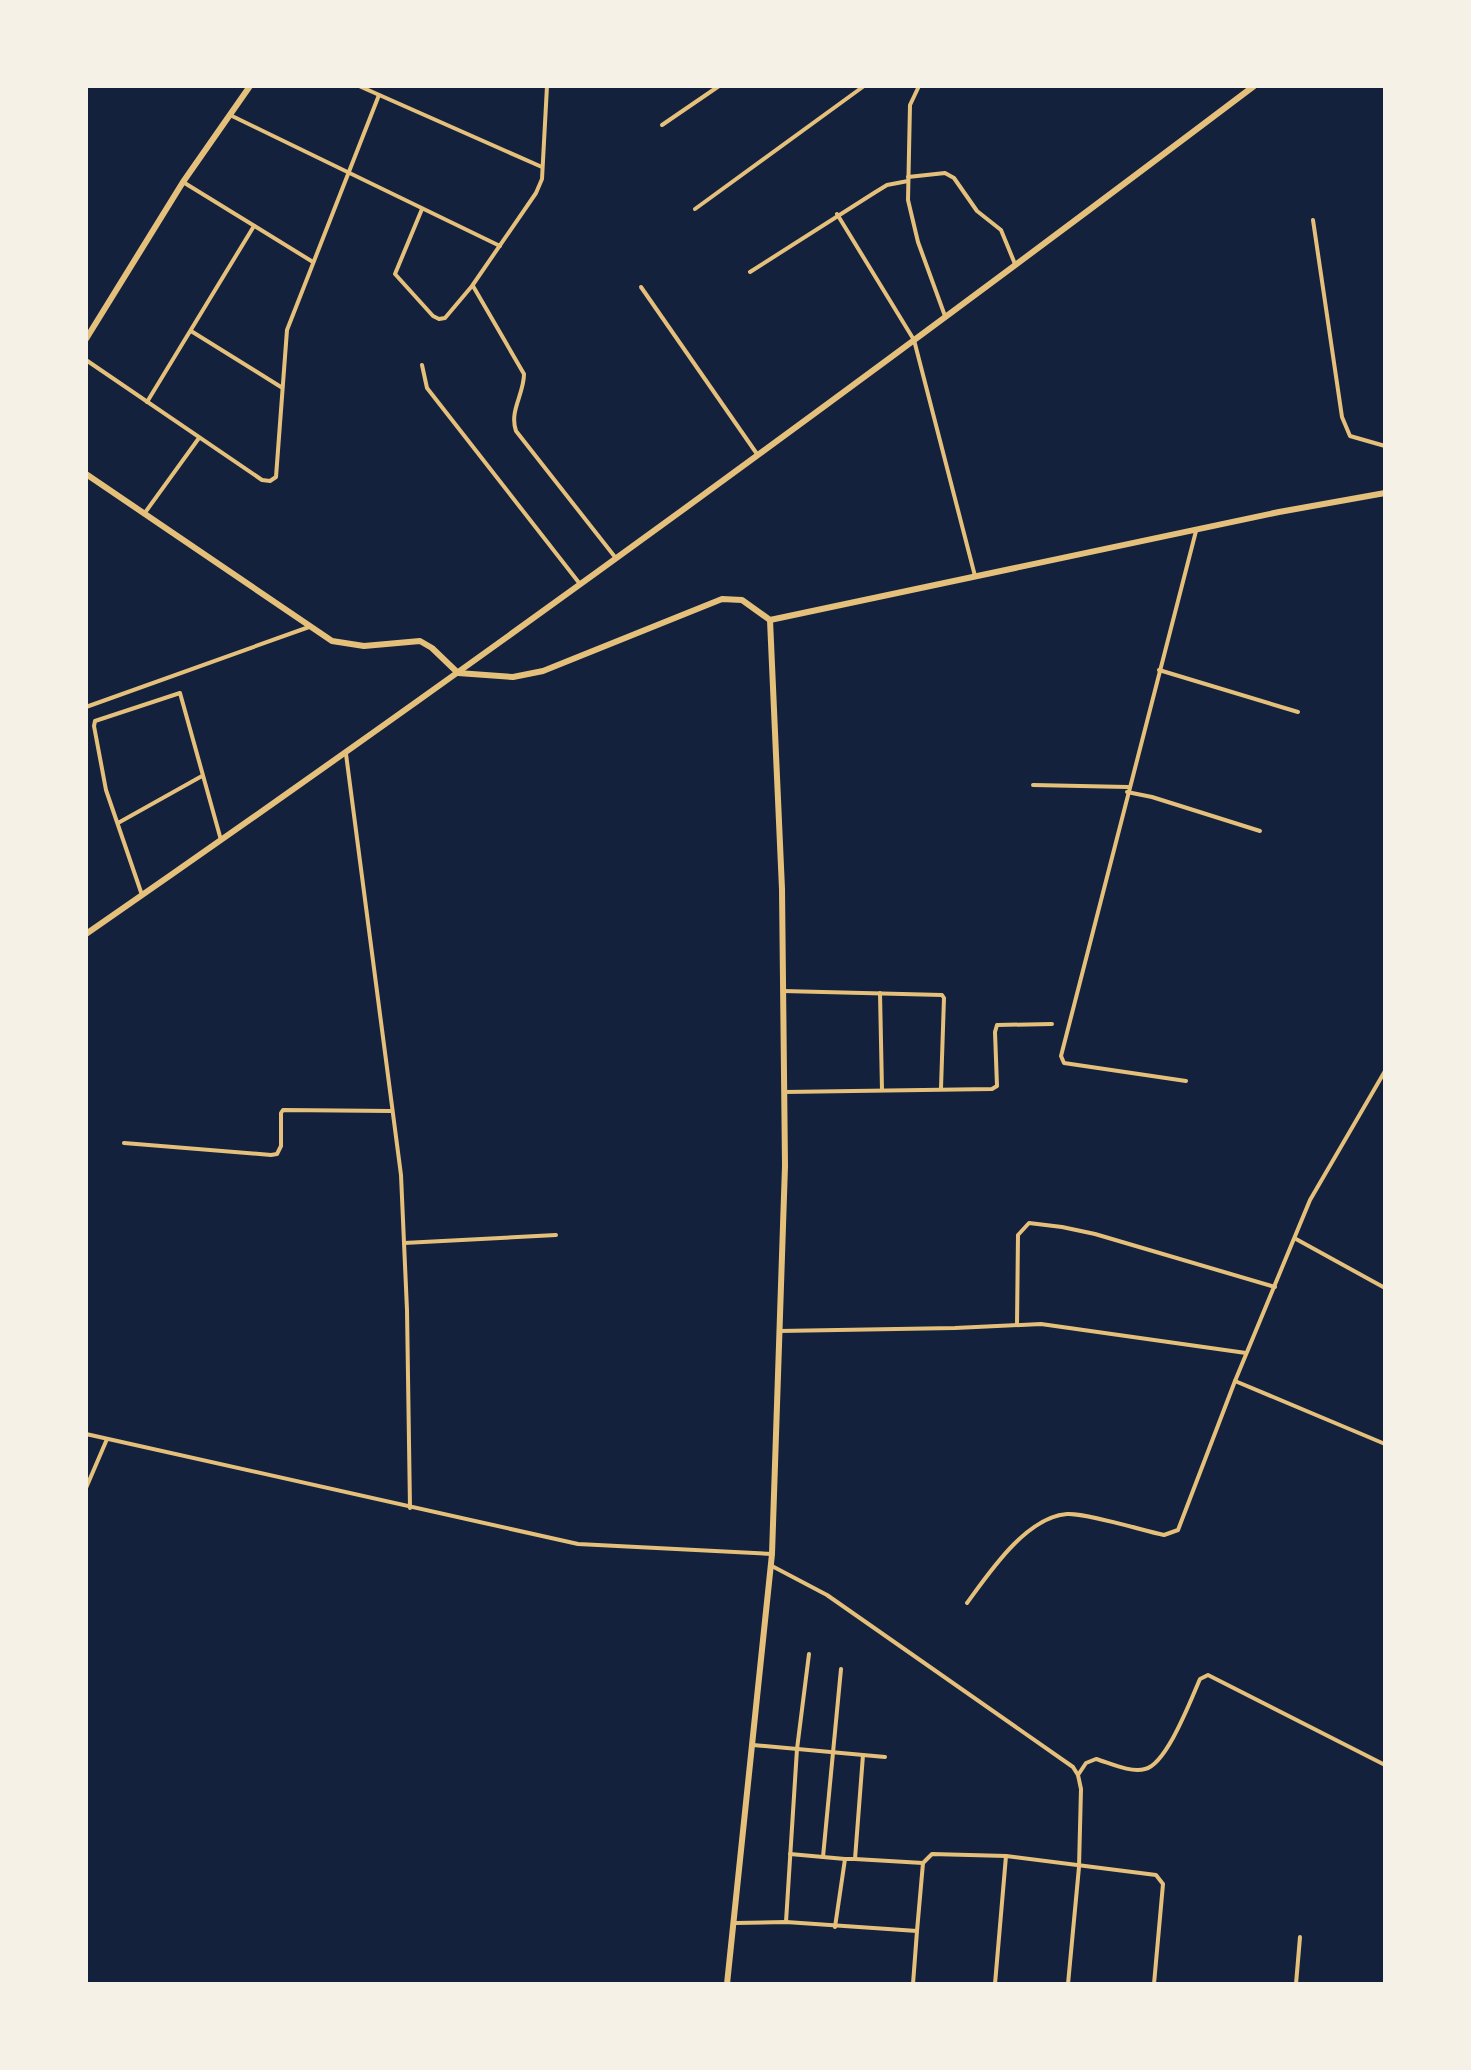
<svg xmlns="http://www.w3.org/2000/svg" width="1471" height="2070" viewBox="0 0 1471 2070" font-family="'Space Grotesk',sans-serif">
	<rect width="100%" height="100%" fill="#14213d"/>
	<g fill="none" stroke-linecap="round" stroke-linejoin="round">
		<g stroke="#e5c07b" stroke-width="4">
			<polyline points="359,86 542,167"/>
			<polyline points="919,86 910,105 908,200 918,242 945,316"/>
			<polyline points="230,115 500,246"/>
			<polyline points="662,125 719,86"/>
			<polyline points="908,177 945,173 954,178 977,211 1001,230 1015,264"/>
			<polyline points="183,182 313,262"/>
			<polyline points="422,209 395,274 433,316 439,319 445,318 472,286 536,193 542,179 547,86"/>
			<polyline points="695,209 864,86"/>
			<polyline points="837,214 914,340 975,576"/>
			<polyline points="1313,220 1342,417 1350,436 1385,446"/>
			<polyline points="750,272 874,193 887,185 908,181"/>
			<path d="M473,286l51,88c0,20 -15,37 -8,57l99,126"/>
			<polyline points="641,287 757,454"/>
			<polyline points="191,331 281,387"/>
			<polyline points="86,360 262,480 270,481 276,477 287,330 379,95"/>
			<polyline points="422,365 427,388 580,584"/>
			<polyline points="147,402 254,226"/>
			<polyline points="144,514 199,438"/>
			<polyline points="1159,670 1298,712"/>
			<polyline points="86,707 309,627"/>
			<polyline points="346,754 401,1175 407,1310 410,1508"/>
			<polyline points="1033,785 1128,787"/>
			<polyline points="1127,792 1152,797 1260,831"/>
			<polyline points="118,823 202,776"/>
			<polyline points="142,895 106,790 94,726 95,721 180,693 221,840"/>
			<polyline points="783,991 942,995 944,998 941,1088"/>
			<polyline points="880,993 882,1090"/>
			<polyline points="1186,1081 1064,1063 1061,1056 1196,531"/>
			<polyline points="784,1092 992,1089 997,1086 995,1032 997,1025 1052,1024"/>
			<polyline points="124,1143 271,1155 277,1154 281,1146 281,1113 283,1110 392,1111"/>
			<polyline points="1296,1239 1385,1288"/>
			<polyline points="404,1243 556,1235"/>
			<polyline points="1017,1324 1018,1235 1029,1223 1062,1227 1095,1234 1275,1287"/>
			<polyline points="779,1331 955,1328 1041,1324 1246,1353"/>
			<polyline points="1235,1381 1385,1444"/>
			<polyline points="86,1434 578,1544 772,1554"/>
			<polyline points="86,1488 107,1439"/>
			<polyline points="770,1565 827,1595 1073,1767 1078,1775"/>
			<path d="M967,1603c22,-30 59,-86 100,-89 20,-1 74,16 97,21l14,-5 57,-149 75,-181 75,-129"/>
			<polyline points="753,1745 885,1757"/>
			<polyline points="790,1854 845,1859"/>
			<polyline points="823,1857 841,1669"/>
			<polyline points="855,1859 923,1863"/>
			<polyline points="786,1922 797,1749 809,1654"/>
			<polyline points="735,1923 786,1922 917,1931 913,1984"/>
			<polyline points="835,1927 845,1859 855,1859 863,1755"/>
			<polyline points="917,1931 923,1863 932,1854 1006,1856 1156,1875 1163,1884 1154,1984"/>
			<polyline points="995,1984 1006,1856"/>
			<path d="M1068,1984l11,-117 2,-78 -3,-14 8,-12 10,-4c14,4 34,14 49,10 22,-5 46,-70 55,-90l8,-4 177,90"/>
			<polyline points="1296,1984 1300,1937"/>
		</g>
		<polyline stroke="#e5c07b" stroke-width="6" points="727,1984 772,1554 785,1166 782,889 770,620"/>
		<g stroke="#e5c07b" stroke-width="6">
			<polyline points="86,339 183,182 250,86"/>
			<polyline points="86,474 332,641 364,646 420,641 432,648 458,673 513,677 543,671 722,599 742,600 770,620 1279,512 1385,493"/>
			<path d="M86,934c396,-274 784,-558 1168,-848"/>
		</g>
	</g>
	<rect width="1471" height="2070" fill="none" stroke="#f6f1e7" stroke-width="176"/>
</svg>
